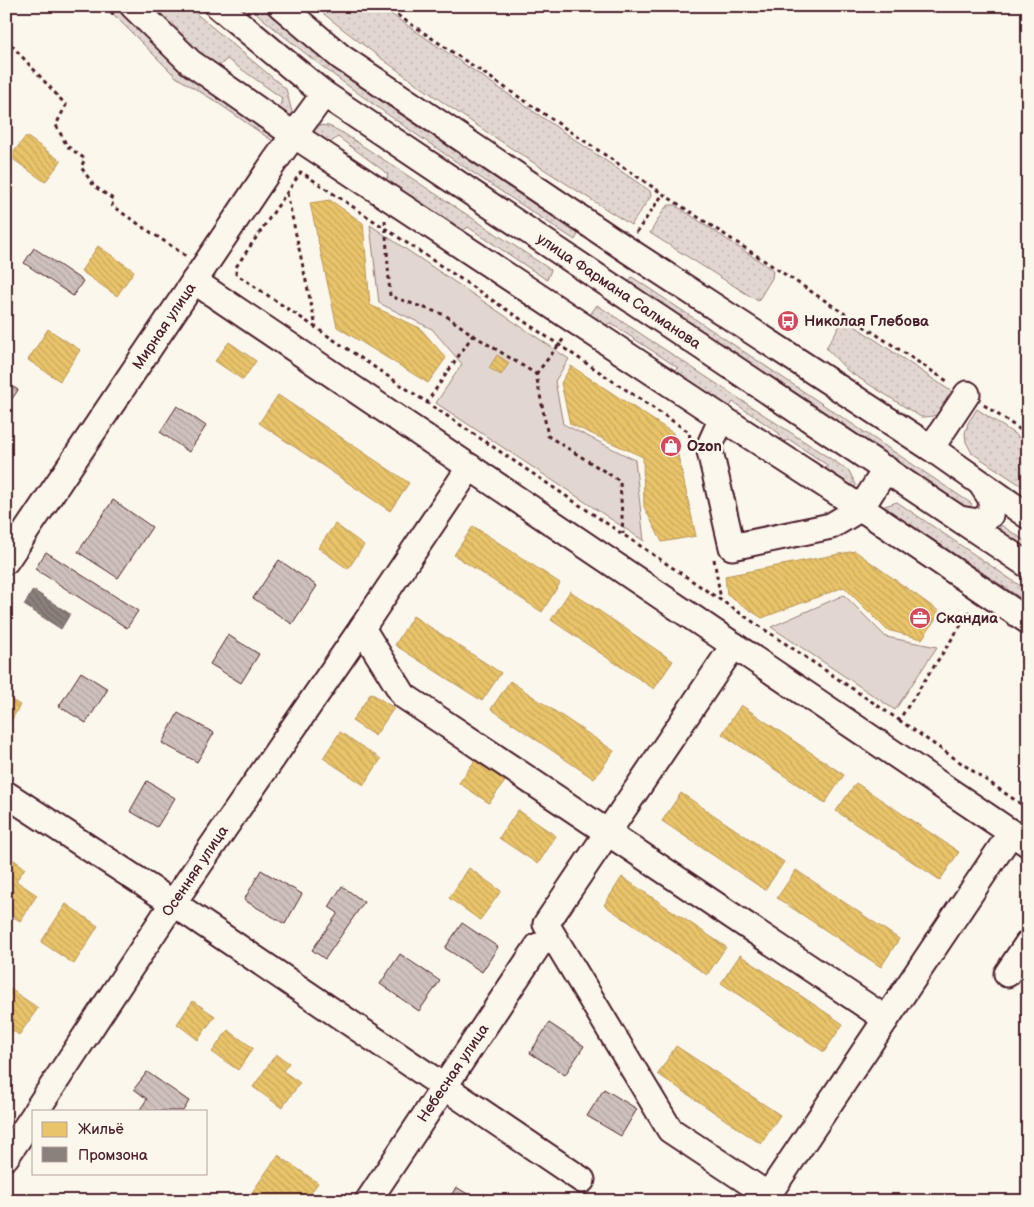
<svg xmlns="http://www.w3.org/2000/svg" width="1034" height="1207" viewBox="0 0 1034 1207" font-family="'Balsamiq Sans',sans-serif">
	<defs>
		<pattern id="grass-dots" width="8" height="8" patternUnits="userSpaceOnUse" patternTransform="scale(1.25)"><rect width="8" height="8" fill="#e2d7d0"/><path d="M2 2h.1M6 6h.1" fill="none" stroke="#c3b8b3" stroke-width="1.8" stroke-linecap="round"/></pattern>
		<pattern id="homes-back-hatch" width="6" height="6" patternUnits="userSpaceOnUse" patternTransform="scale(1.25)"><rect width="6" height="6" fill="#e9c46a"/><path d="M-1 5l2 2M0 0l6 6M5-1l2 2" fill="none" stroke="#c9a85c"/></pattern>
		<pattern id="industry-back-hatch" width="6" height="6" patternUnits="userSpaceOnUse" patternTransform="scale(1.25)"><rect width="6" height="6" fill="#8a817c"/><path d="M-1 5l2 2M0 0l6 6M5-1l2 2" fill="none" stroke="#736966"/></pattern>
		<pattern id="building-back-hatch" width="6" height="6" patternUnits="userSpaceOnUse" patternTransform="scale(1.25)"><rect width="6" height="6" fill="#cfc2bc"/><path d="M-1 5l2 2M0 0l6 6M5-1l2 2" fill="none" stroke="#b3a6a2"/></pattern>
	</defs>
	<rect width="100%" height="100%" fill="#fbf7ec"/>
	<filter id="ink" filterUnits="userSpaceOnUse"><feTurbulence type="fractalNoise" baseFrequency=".02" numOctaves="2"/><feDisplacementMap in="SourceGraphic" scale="10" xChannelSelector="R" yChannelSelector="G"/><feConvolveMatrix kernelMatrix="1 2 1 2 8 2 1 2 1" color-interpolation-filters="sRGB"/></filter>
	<g filter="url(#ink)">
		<g fill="url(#grass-dots)" stroke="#967b7e">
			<polygon points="105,6 117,6 181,73 290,141 284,149 215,101 176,77"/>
			<polygon points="166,6 187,6 286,89 293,116 284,127 276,122 282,98 227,59 209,75 154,27"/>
			<path d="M248,6h11l50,41 76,57 193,130 -3,6c-112,-74 -226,-146 -327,-234z"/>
			<path d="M314,6h65l271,185 1,5 -20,29c-108,-69 -217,-137 -317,-219z"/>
			<polygon points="317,125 329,126 343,133 551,270 547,280 468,227 452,239 382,193 388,174 338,137 319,151 301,139"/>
			<polygon points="669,205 675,205 773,270 772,278 758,301 650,233 665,208"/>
			<polygon points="632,277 972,504 966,511 626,284"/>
			<polygon points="597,305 849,471 856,485 849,500 823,484 827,465 790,440 782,442 779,433 733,402 722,418 673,386 677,367 610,323 593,333 582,326"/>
			<path d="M845,322h4l109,74c-12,15 -17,21 -37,21l-73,-46 -22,-23 14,-23z"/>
			<polygon points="977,409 1028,443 1028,490 972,453 966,442 965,433 968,423"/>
			<polygon points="897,502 1028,591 1028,621 1018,614 1022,599 907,522 890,528 867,512"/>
			<polygon points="1001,525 1028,543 1028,551 998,531"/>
		</g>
		<g fill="#e2d7d0" stroke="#967b7e">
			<polygon points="370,225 569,359 555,381 563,424 635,460 644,541 436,403 462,364 432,329 379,303"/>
			<polygon points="844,595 886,637 937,647 895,710 771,627"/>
		</g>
		<g fill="url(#homes-back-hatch)" stroke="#b99257">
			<polygon points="26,136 61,161 45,182 10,157"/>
			<polygon points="330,200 363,223 370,305 420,328 446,358 428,383 337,327 310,203"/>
			<polygon points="98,246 134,271 117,296 81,271"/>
			<polygon points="48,329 80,350 60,381 28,360"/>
			<polygon points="229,342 256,361 243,380 215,361"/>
			<polygon points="497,355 509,363 501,375 489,368"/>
			<polygon points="571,366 673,433 696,536 662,542 644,507 643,457 570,424 561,383"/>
			<polygon points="278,395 409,483 390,511 259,423"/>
			<polygon points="335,524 364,545 348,569 318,548"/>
			<polygon points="473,526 560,583 542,612 454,555"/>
			<polygon points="855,551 940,612 922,639 887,630 844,587 762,618 727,595 725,576"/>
			<polygon points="570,591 673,661 654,689 551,620"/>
			<polygon points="413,616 501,673 482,701 395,645"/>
			<polygon points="510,681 614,751 594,779 491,709"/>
			<polygon points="371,693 394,708 375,736 352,721"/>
			<polygon points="6,697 20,705 6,730"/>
			<polygon points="741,705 844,775 825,803 722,734"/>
			<polygon points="340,732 381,759 364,785 323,758"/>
			<polygon points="476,759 506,780 489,803 459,783"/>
			<polygon points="856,783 959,852 940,880 836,811"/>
			<polygon points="681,793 784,862 765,890 662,821"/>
			<polygon points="518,810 556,836 538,864 499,838"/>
			<polygon points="10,857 25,868 16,881 37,895 20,921 6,912 6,863"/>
			<polygon points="469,868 501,891 480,920 449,898"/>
			<polygon points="796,870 899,939 881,967 777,898"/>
			<polygon points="622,877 726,947 707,975 604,905"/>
			<polygon points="66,904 98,926 74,964 41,942"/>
			<polygon points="740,955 843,1024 824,1052 721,983"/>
			<polygon points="6,986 38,1008 19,1035 6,1026"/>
			<polygon points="193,1001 215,1016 198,1040 177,1024"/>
			<polygon points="228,1030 253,1048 238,1070 212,1052"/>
			<polygon points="676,1046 780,1115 761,1144 658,1074"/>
			<polygon points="276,1054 289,1063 283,1071 300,1083 282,1108 253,1087"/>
			<polygon points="278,1155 318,1183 305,1201 246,1201"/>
		</g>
		<polygon fill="url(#industry-back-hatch)" stroke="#776464" points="33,590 70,614 61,629 24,605"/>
		<g fill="url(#building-back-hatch)" stroke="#4a1f2b">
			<polygon points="34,248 83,281 73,296 24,263"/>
			<polygon points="6,382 18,390 6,408"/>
			<polygon points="177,406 206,426 189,452 160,432"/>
			<polygon points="113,500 152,527 118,578 78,552"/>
			<polygon points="46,552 138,611 127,628 35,569"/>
			<polygon points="279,560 317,586 292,624 253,598"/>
			<polygon points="228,635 259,654 241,683 210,664"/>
			<polygon points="81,672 108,689 86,723 59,706"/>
			<polygon points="178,713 214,733 197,762 162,743"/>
			<polygon points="147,781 175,798 157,827 130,811"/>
			<polygon points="261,870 302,894 285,924 244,900"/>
			<polygon points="342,886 364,902 325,959 312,950 338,913 329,907"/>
			<polygon points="462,923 498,947 482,972 445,948"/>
			<polygon points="400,954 440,981 419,1011 380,984"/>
			<polygon points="549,1023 584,1046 565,1075 530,1053"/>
			<polygon points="147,1072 189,1101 183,1111 139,1111 147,1099 134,1089"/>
			<polygon points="604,1089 637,1109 621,1136 587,1116"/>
			<polygon points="456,1187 479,1201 448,1201"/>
		</g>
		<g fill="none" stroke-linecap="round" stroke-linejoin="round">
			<g stroke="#4a1f2b" stroke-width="29">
				<g id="minor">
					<polyline points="133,6 190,62 294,135 722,418 861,508 1028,621"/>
					<polyline points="218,6 324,94 1028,565"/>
					<polyline points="281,6 341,57 626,249 931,448 1028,516"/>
					<polyline points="194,281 1028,844"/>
					<polyline points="722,418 709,447 732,547 831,526 861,508 886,469"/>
					<polyline points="931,448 967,394"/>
					<polyline points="470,467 362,628 404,696 886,1019"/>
					<polyline points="960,519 978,522 990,515 992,500 982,485"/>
					<polyline points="6,561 275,161 324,94"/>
					<polyline points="734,645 546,924 670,1130 768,1195"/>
					<polyline points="6,794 173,903 582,1180"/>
					<polyline points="1007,974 1028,943"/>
					<polyline points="36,1111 173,903 362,628"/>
					<polyline points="6,1157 34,1115"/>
					<polyline points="368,1201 538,946"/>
					<polyline points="764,1201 1011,833"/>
				</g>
			</g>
			<g stroke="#4a1f2b" stroke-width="3" stroke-dasharray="4 4" stroke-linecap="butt">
				<polyline points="105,6 114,15"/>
				<polyline points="384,6 663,194 950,383"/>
				<polyline points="6,39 66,105 56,125 67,146 85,159 81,167 94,186 113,199 112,206 186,256"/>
				<polyline points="287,193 316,327"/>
				<polyline points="385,220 390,296 445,315 473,335 427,402"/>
				<polyline points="636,233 663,194"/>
				<polyline points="473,335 536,374 548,436 620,481 623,534"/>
				<polyline points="536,374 565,337"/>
				<polyline points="984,405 1028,435"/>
				<polyline points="690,438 689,432 301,172 236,267 236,274 899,720 972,608"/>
				<polyline points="714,559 721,600"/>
				<polyline points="899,720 1028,809"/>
			</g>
			<use href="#minor" stroke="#fbf7ec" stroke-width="25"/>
		</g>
	</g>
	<defs>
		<g id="bus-disc" transform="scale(1.125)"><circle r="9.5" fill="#d1495b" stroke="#fbf7ec"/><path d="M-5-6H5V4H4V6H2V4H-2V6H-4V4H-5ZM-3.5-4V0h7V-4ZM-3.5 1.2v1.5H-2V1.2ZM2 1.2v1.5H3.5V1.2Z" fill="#fff"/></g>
		<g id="shop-disc" transform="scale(1.125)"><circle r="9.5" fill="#d1495b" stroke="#fbf7ec"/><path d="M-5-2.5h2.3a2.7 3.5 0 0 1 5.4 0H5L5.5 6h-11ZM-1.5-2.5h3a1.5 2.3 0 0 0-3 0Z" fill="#fff"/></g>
		<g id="office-disc" transform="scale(1.125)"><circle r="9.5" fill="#d1495b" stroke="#fbf7ec"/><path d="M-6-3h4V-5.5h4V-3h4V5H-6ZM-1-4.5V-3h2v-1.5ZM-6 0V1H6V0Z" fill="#fff"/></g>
	</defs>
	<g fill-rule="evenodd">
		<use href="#bus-disc" x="788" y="321"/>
		<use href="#shop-disc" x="671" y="446"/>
		<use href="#office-disc" x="920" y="618"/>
	</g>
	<g text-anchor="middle" stroke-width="5" stroke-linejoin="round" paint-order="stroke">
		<g font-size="15" fill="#4a1f2b" stroke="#fbf7ec">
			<text transform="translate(619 291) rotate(34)" y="5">улица Фармана Салманова</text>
			<text transform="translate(164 326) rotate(-56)" y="5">Мирная улица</text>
			<text transform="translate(195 871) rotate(-56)" y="5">Осенняя улица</text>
			<text transform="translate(453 1073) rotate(-56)" y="5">Небесная улица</text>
		</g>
		<g font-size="15" font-weight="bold" fill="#4a1f2b" stroke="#fbf7ec" text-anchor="start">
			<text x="804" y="326">Николая Глебова</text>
			<text x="687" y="451">Ozon</text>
			<text x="936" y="623">Скандиа</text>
		</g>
	</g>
	<rect width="1034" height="1207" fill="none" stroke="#fbf7ec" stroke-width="25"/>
	<rect x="12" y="12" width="1009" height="1182" fill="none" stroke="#4a1f2b" stroke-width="2" filter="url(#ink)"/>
	<rect x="32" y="1110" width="175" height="65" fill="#fbf7ec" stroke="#b4a19f"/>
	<rect x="42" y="1122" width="25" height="15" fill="#e9c46a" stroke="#b4a19f"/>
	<text x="78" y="1134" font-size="15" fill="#4a1f2b">Жильё</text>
	<rect x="42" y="1147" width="25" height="15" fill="#8a817c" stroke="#b4a19f"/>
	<text x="78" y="1160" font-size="15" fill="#4a1f2b">Промзона</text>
</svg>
